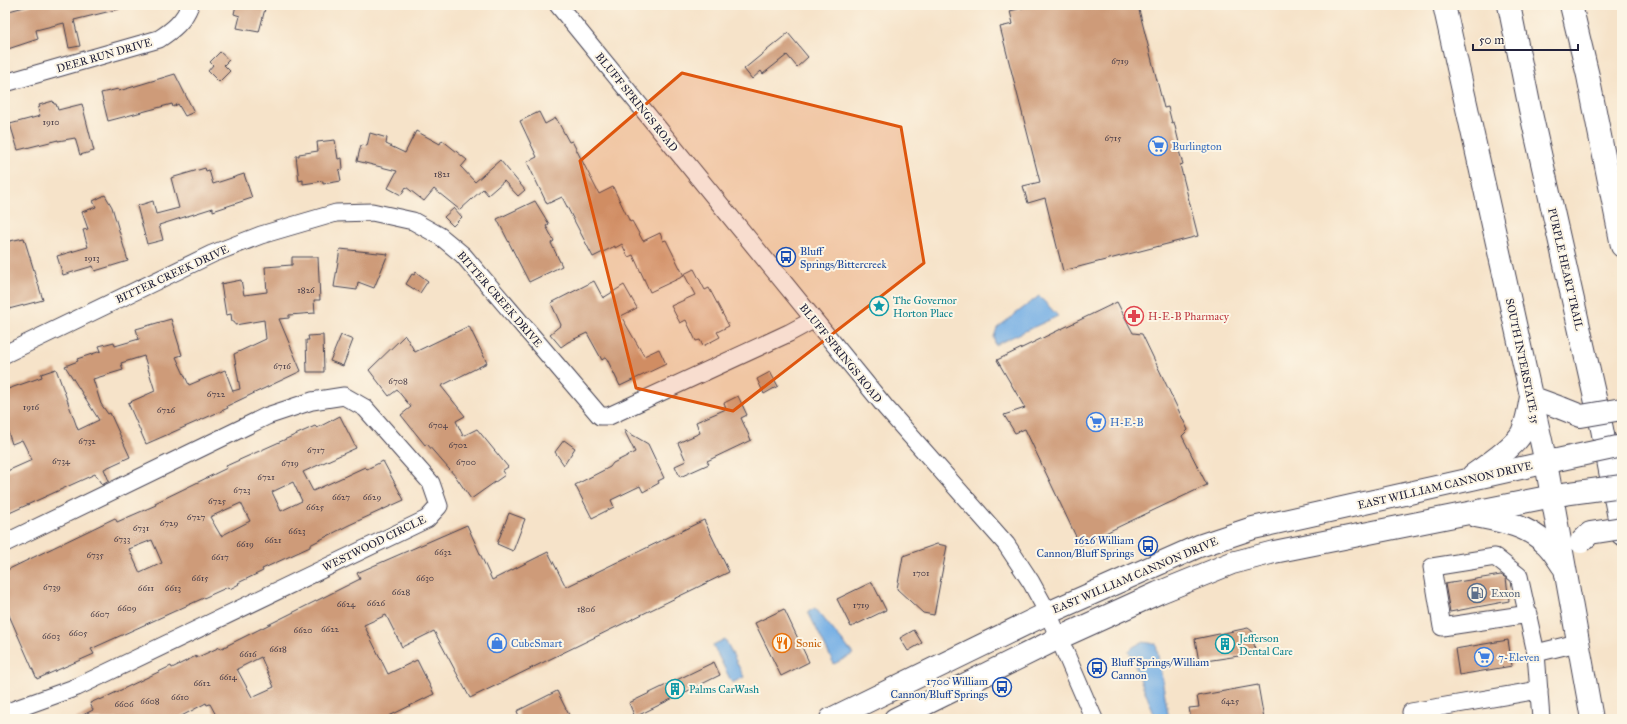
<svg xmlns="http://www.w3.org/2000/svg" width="1627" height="724" viewBox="0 0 1627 724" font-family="'IM FELL Great Primer',serif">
	<rect width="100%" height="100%" fill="#fcf5e5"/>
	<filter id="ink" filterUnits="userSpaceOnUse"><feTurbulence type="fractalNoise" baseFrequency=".025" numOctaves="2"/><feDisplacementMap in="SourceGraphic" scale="8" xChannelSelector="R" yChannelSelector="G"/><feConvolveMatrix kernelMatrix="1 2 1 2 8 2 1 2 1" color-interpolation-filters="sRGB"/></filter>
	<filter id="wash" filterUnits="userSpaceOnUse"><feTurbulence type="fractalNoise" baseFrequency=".012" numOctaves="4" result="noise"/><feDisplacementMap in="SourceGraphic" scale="16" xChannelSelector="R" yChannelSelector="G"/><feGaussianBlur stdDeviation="0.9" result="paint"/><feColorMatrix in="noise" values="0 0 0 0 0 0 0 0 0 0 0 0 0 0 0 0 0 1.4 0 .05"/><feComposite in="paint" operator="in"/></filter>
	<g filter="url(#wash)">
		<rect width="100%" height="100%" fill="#f6e3c9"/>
		<g fill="#74afe5" stroke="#4b6890">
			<polygon points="1039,296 1058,316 995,345 994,337 997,328"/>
			<polygon points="815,608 853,654 834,664 808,612"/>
			<polygon points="725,639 744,677 732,683 713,645"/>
			<polygon points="1142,642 1156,644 1169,719 1156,719 1129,651 1133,647"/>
		</g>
		<g id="blocks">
			<g fill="#ce9b79" fill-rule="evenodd">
				<polygon points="32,5 119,5 119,9 74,20 80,46 69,48 64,23 36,30 38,39 5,50 5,12"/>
				<polygon points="236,5 266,5 259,32 237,28 240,16 234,14"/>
				<polygon points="1034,5 1133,5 1133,8 1138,6 1164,108 1168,107 1172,123 1174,122 1181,151 1179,151 1183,164 1180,165 1198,236 1063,271 1045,198 1028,203 1023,186 1040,182 1000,27 1013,24 1010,11"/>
				<polygon points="788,33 808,57 797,67 787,55 763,74 761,71 752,79 744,69"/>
				<polygon points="220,52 229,60 224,65 230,71 219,82 208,71 213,65 210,62"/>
				<polygon points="175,74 194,112 185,116 178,104 173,107 172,104 108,121 101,93 118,89 119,91"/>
				<polygon points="53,101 54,104 56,104 58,110 82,104 94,151 80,155 75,138 58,141 58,140 18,150 10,124 40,116 38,108 40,107 39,105"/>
				<polygon points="539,112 545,124 556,118 569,142 572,141 599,194 613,187 630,222 632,221 643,241 660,233 663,241 666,240 684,276 650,292 633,255 628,257 622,244 615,248 615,246 593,257 562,197 547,204 527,162 537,157 520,121"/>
				<polygon points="416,131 440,144 442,140 467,160 461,167 475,182 500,160 525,190 518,196 504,181 488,195 483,189 460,210 434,189 424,201 406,187 401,195 388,188 397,171 357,161 361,145 367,146 370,133 387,138 386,144 405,153"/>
				<polygon points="335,140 338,159 342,158 343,169 339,170 341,181 323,184 323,181 303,184 303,180 299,181 296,156 299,156 299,154 318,151 317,142"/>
				<polygon points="205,168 206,171 209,170 213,184 244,174 252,198 213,211 213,208 159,225 163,240 147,244 137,206 153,201 156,214 179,208 171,178"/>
				<polygon points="105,195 112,207 128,261 95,271 93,266 63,275 57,256 88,247 83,230 88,229 82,212 96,207 93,201"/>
				<polygon points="535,201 549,224 546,226 554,241 551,243 562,266 529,282 497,219"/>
				<polygon points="454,208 462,217 453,226 444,217"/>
				<polygon points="24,238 43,300 5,310 5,242"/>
				<polygon points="340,249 388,254 374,288 358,282 357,290 334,287"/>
				<polygon points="292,257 318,257 320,300 314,300 315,313 289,315 289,318 279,319 301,371 227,406 228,408 146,444 128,403 155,391 144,356 121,363 123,370 93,379 101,404 108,414 110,413 130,457 104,469 109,481 102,485 95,474 5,515 5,472 32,460 22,440 12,444 7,429 5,430 5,390 42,377 41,374 56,369 78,430 99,420 65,366 78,361 77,359 101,351 99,346 114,342 115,346 139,339 136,329 171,319 182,355 176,357 189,385 225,370 233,391 240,389 234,354 266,339 264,320 235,325 235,322 232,322 231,314 226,315 221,284 241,280 244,295 267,292 265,267 292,265"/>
				<polygon points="694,269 705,290 709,288 729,326 717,332 720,337 703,346 700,340 696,341 686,320 680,323 671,306 695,295 684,274"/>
				<polygon points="416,272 428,281 420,293 406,284 412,274 414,275"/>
				<polygon points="594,281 603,298 624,285 637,308 621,316 644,356 659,349 666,364 620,386 606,357 602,360 587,333 568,342 561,347 550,334 561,325 551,303"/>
				<polygon points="1117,302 1133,333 1142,334 1188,430 1182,436 1207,485 1080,545 1025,429 1015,433 1004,415 1025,408 997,360"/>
				<polygon points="469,326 487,363 441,386 465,416 456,421 463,436 477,429 508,467 502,471 505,475 471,499 456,477 427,444 425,445 401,415 411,407 397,390 389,396 369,370 405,335 415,352"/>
				<polygon points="323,335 324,372 307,372 306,340 309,340 308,336"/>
				<polygon points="341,335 353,340 343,366 330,361"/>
				<polygon points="770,372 778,386 764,394 757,379"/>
				<polygon points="738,396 747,415 741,418 751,440 707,461 709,464 680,477 675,466 686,461 678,443 700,433 696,422 726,409 724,403"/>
				<path d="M340,416l16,32 -53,24 10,19 52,-24 2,2 16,-8 21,39 -55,25 -39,20v2l-48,22 1,2 -25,12 1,1 -9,5 -2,-2 -137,62 3,5 -57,25 -32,-73v-35l110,-53 2,4 39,-17 -1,-2 72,-35 -1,-2 89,-40 2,2zM293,482l9,19 -21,10 -9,-19zM241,503l9,18 -29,15 -11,-19zM152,540l10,23 -22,10 -11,-24z"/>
				<polygon points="624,430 648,444 664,478 658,481 659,483 643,492 640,486 611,500 614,507 592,518 575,485 610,467 613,463 635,452"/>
				<polygon points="564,440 575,448 564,465 555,452"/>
				<polygon points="509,513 525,519 513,551 497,544"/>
				<path d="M704,520l25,52 -259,126 -36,-67 -32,16 -16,-32 -22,10 24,49 29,-14 17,34 -51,25h-165l-8,-15 -3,1 -1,-2 -30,16h-101l18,-9 -3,-7 9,-4 1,1 71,-34 1,2 24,-12v2l24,-11v2l140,-70 -3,-6 110,-48 25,55 56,-28 18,35zM261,657l13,30 -22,10 -15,-28z"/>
				<polygon points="937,544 947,546 934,615 923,613 897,589 903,556"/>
				<polygon points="1501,575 1506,578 1509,601 1450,612 1445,584"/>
				<polygon points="872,582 886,610 851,627 837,599"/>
				<polygon points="784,609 809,662 781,676 755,623"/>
				<polygon points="1248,628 1252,631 1255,650 1252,654 1199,662 1195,639"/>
				<polygon points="914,630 922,643 908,651 900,638"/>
				<polygon points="1508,640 1512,666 1459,675 1455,649"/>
				<polygon points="714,662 720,675 635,717 629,703"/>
				<polygon points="1258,685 1264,719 1191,719 1189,708 1199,707 1197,696"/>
				<polygon points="557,691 571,719 520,719 517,711"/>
			</g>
		</g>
	</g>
	<g filter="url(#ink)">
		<use href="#blocks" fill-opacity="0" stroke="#423f50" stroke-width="1"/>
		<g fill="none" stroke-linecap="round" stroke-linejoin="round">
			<g stroke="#423f50" stroke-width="19">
				<g id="minor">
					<polyline points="558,5 886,408 1006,544 1031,582 1048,613 1094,719"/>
					<path d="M5,83l154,-44c14,-9 25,-18 31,-34"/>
					<polyline points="5,354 212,254 261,235 336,213 372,212 413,221 440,236 463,255 600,416 609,416 789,333 813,320"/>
					<polyline points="5,543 267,416 312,401 344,396 365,408 431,483 439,506 427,519 77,687 5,713"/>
					<polyline points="1529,614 1442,627 1432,567 1495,557 1519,576 1536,653"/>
					<polyline points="1411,712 1539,690"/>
					<polyline points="1541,719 1536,653 1577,643"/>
				</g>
			</g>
			<g stroke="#423f50" stroke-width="24">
				<g id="major">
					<polyline points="1444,5 1546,463 1592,719"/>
					<path d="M1473,475c13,-9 41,-28 49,-42 5,-12 7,-24 9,-36l30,11"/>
					<path d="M1476,516c25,5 50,9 69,27 7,6 12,15 17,22"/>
					<polyline points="831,719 1048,613 1199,546 1253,528 1557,460"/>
					<polyline points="895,719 1059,638 1158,593 1232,563 1274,552 1563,494"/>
				</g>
			</g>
			<g stroke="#423f50" stroke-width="24">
				<g id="highway">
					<polyline points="1509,5 1530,109 1602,429 1622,534"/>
					<polyline points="1571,5 1588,76 1622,246"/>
				</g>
			</g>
			<use href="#minor" stroke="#fff" stroke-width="17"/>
			<use href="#major" stroke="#fff" stroke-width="22"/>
			<use href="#highway" stroke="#fff" stroke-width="22"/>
			<g stroke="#423f50" stroke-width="24" stroke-linecap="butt">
				<g id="major-bridge">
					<polyline points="1561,408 1581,416 1622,409"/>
					<polyline points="1557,460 1622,446"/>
					<polyline points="1563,494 1622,486"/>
					<polyline points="1581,542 1590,533 1622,528"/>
				</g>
			</g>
			<use href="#major-bridge" stroke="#fff" stroke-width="22"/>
		</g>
	</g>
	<path fill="#de560e" fill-opacity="0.2" stroke="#de560e" stroke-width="3" stroke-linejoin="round" d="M682,73l219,54 23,136 -191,148 -97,-23 -56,-227z"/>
	<defs>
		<g id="supermarket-ring" transform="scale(1)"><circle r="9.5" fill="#fcf5e5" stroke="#3f7fe0" stroke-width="1.5"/><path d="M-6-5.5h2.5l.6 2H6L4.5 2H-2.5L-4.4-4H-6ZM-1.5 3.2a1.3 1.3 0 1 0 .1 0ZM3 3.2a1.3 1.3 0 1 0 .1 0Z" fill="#3f7fe0"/></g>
		<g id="bus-ring" transform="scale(1)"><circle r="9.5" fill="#fcf5e5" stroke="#1a4fb4" stroke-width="1.5"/><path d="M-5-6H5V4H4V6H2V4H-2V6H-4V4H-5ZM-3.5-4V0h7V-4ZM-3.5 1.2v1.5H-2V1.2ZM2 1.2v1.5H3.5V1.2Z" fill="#1a4fb4"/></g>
		<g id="sight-ring" transform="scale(1)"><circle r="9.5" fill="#fcf5e5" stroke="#0f9aa8" stroke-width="1.5"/><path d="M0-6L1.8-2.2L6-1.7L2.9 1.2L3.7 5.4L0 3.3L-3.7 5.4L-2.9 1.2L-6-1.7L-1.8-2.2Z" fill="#0f9aa8"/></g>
		<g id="pharmacy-ring" transform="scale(1)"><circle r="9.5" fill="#fcf5e5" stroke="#e0444e" stroke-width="1.5"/><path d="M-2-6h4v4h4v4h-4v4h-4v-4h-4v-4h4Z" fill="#e0444e"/></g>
		<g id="fuel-ring" transform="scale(1)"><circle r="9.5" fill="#fcf5e5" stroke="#5c6f8a" stroke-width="1.5"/><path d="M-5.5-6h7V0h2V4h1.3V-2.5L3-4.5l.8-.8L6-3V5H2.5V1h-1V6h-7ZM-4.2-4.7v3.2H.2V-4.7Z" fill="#5c6f8a"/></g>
		<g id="shop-ring" transform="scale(1)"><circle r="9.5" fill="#fcf5e5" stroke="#3f7fe0" stroke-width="1.5"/><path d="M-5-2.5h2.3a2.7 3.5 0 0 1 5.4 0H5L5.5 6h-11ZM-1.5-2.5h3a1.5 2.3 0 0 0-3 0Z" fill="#3f7fe0"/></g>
		<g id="restaurant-ring" transform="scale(1)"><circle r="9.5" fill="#fcf5e5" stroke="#e8710a" stroke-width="1.5"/><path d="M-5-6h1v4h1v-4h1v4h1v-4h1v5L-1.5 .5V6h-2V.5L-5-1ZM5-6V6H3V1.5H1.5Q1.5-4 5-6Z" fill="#e8710a"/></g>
		<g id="building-ring" transform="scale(1)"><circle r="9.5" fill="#fcf5e5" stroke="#0f9aa8" stroke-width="1.5"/><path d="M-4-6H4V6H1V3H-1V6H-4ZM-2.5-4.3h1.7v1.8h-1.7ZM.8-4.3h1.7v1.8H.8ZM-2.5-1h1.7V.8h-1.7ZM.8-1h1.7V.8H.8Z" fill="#0f9aa8"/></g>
	</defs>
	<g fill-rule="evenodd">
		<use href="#supermarket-ring" x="1158" y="146"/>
		<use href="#bus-ring" x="786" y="257"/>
		<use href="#sight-ring" x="879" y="306"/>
		<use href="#pharmacy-ring" x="1134" y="316"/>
		<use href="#supermarket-ring" x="1096" y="422"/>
		<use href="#bus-ring" x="1148" y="546"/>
		<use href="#fuel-ring" x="1477" y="593"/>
		<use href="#shop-ring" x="497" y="643"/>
		<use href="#restaurant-ring" x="782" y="643"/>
		<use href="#building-ring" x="1225" y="644"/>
		<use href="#supermarket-ring" x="1484" y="657"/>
		<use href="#bus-ring" x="1097" y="668"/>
		<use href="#bus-ring" x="1002" y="687"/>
		<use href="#building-ring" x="675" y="689"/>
	</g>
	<g text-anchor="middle" stroke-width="4" stroke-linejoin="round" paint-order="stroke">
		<g font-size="9" fill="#4d404a">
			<text x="1120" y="64">6719</text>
			<text x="51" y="125">1910</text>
			<text x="1113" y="141">6715</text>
			<text x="442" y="177">1821</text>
			<text x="92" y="261">1913</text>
			<text x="306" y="293">1826</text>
			<text x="282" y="369">6716</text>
			<text x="398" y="384">6708</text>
			<text x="216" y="397">6722</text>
			<text x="31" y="410">1916</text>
			<text x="166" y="413">6726</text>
			<text x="438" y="428">6704</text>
			<text x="87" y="444">6732</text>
			<text x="458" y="448">6702</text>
			<text x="316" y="453">6717</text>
			<text x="61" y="464">6734</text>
			<text x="466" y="465">6700</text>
			<text x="290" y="466">6719</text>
			<text x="266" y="480">6721</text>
			<text x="242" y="493">6723</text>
			<text x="341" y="500">6627</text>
			<text x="372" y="500">6629</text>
			<text x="217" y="504">6725</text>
			<text x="315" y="510">6625</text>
			<text x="196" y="520">6727</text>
			<text x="169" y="526">6729</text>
			<text x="141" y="531">6731</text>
			<text x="297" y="534">6623</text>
			<text x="122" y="542">6733</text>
			<text x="273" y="543">6621</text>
			<text x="245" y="547">6619</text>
			<text x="443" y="555">6632</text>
			<text x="95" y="558">6735</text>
			<text x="220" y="560">6617</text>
			<text x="921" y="576">1701</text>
			<text x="200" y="581">6615</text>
			<text x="425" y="581">6630</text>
			<text x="52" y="590">6739</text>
			<text x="146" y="591">6611</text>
			<text x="173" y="591">6613</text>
			<text x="401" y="595">6628</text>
			<text x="376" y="606">6626</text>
			<text x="346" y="607">6624</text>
			<text x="861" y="608">1719</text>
			<text x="127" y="611">6609</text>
			<text x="586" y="612">1806</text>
			<text x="100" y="617">6607</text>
			<text x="330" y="632">6622</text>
			<text x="303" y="633">6620</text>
			<text x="78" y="636">6605</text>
			<text x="51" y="639">6603</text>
			<text x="278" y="652">6618</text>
			<text x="248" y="657">6616</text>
			<text x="228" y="680">6614</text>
			<text x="202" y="686">6612</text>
			<text x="180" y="700">6610</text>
			<text x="150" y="704">6608</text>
			<text x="1230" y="704">6425</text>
			<text x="124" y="707">6606</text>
		</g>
		<g font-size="11" fill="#22223b" stroke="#fcf5e5">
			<text transform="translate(104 55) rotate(-16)" y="4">DEER RUN DRIVE</text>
			<text transform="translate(637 102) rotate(51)" y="4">BLUFF SPRINGS ROAD</text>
			<text transform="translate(1566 269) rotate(77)" y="4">PURPLE HEART TRAIL</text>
			<text transform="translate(172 274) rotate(-25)" y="4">BITTER CREEK DRIVE</text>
			<text transform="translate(500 299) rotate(49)" y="4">BITTER CREEK DRIVE</text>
			<text transform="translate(841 353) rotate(51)" y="4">BLUFF SPRINGS ROAD</text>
			<text transform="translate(1523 361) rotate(78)" y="4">SOUTH INTERSTATE 35</text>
			<text transform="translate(1445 485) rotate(-13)" y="4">EAST WILLIAM CANNON DRIVE</text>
			<text transform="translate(374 543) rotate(-26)" y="4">WESTWOOD CIRCLE</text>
			<text transform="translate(1135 575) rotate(-23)" y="4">EAST WILLIAM CANNON DRIVE</text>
		</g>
		<g font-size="11" fill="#366cbe" stroke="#fcf5e5" text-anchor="start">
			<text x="1172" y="150">Burlington</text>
			<text x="1110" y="426">H-E-B</text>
			<text x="511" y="647">CubeSmart</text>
			<text x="1498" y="661">7-Eleven</text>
		</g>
		<g font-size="11" fill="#164399" stroke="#fcf5e5" text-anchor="start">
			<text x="800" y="255">Bluff<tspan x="800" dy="13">Springs/Bittercreek</tspan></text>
			<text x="1134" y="544" text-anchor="end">1626 William<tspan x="1134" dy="13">Cannon/Bluff Springs</tspan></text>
			<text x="1111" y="666">Bluff Springs/William<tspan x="1111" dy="13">Cannon</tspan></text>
			<text x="988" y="685" text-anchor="end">1700 William<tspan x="988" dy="13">Cannon/Bluff Springs</tspan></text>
		</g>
		<g font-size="11" fill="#0d838f" stroke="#fcf5e5" text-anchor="start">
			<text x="893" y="304">The Governor<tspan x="893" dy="13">Horton Place</tspan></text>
			<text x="1239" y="642">Jefferson<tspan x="1239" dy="13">Dental Care</tspan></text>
			<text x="689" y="693">Palms CarWash</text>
		</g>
		<g font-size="11" fill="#be3a42" stroke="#fcf5e5" text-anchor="start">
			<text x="1148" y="320">H-E-B Pharmacy</text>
		</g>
		<g font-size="11" fill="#4e5e75" stroke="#fcf5e5" text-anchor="start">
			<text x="1491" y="597">Exxon</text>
		</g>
		<g font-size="11" fill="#c56008" stroke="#fcf5e5" text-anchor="start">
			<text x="796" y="647">Sonic</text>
		</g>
	</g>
	<rect width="1627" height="724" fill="none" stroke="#fcf5e5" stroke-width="20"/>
	<path d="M1473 44v6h105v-6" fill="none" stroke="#22223b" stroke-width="2"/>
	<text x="1479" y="44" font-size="12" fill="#22223b" stroke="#fcf5e5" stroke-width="3" paint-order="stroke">50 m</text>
</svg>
